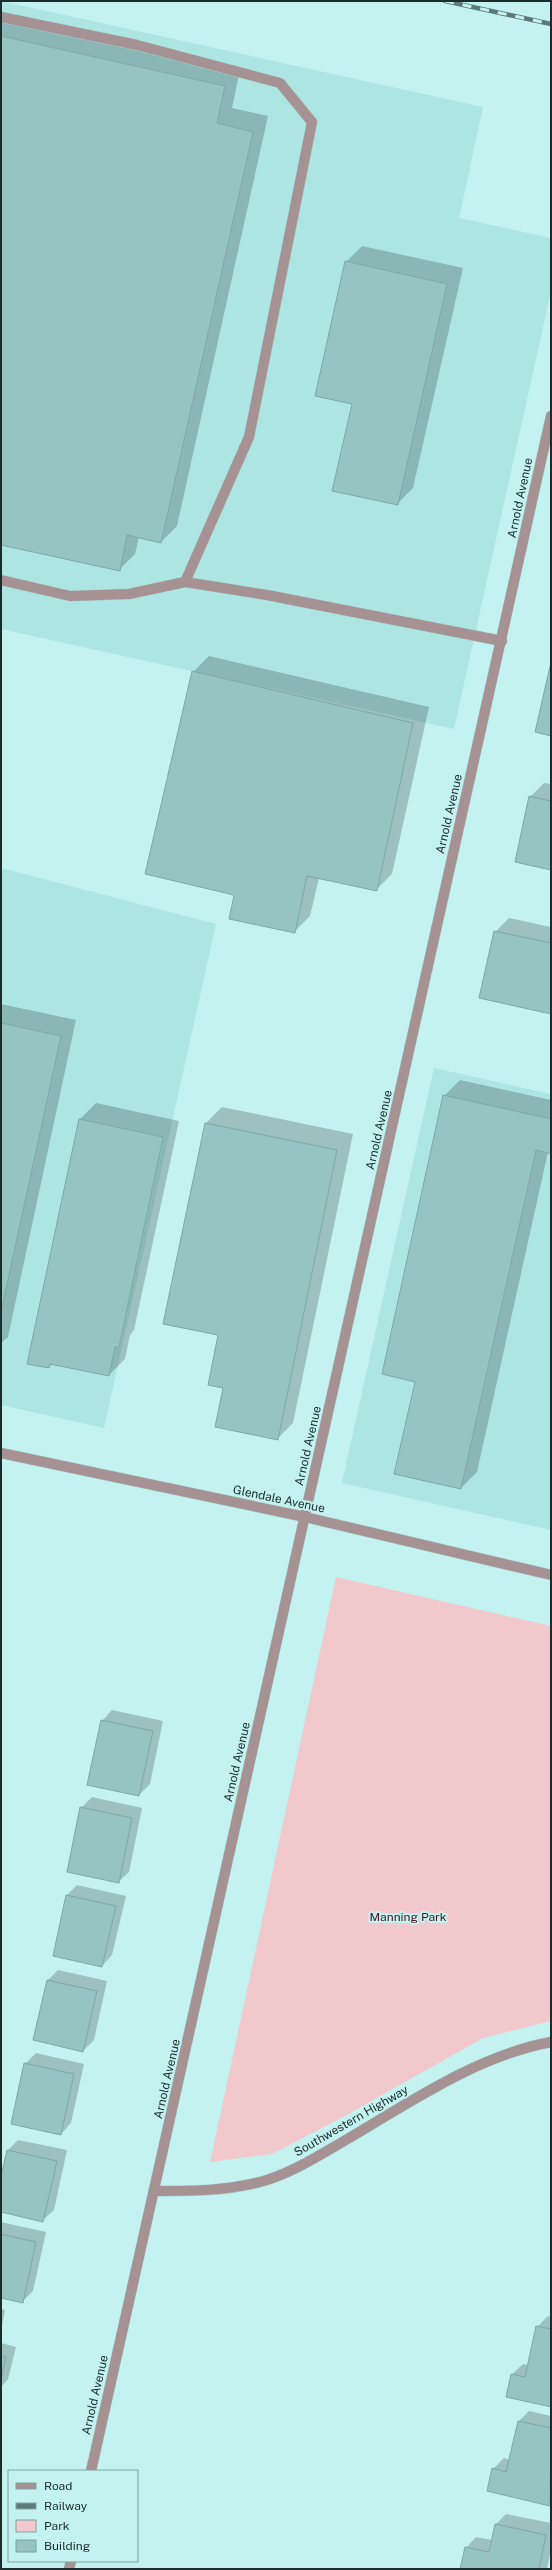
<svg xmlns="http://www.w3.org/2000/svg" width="552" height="2570" viewBox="0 0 552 2570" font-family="'Public Sans',sans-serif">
	<rect width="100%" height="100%" fill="#c3f2f0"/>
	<g fill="#ade5e3">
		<polygon points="1,1 483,107 459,218 551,238 551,291 454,729 1,629"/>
		<polygon points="1,868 216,924 104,1428 1,1405"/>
		<polygon points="434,1068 551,1094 551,1530 342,1483"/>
	</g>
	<polygon fill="#f1c8cb" points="336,1577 551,1626 551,2021 483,2038 343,2117 272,2154 210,2162"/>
	<g fill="#0003">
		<polygon points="1,17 240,70 232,108 268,116 177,526 161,542 139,537 135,554 119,570 1,544"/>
		<polygon points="362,246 463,268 413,488 397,504 353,404 346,262"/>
		<polygon points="209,656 429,707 392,874 376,890 319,878 310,916 294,932 235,894 193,672"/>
		<polygon points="544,783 551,784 551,869 530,797"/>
		<polygon points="509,918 551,927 551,1013 495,932"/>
		<polygon points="1,1004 76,1020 8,1337 1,1343"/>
		<polygon points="460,1080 551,1100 551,1153 548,1152 477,1472 461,1488 416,1381 444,1096"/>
		<polygon points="96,1103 179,1121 134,1330 130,1335 125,1359 109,1375 53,1363 49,1367 80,1119"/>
		<polygon points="222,1107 353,1134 293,1423 277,1439 224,1387 206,1123"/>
		<polygon points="112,1710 163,1721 150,1784 139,1795 102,1721"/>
		<polygon points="92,1797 142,1808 129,1872 118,1882 81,1808"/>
		<polygon points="77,1885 126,1896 112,1955 102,1966 67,1895"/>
		<polygon points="58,1970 107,1981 94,2040 83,2051 48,1980"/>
		<polygon points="36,2053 84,2064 71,2123 61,2134 25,2064"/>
		<polygon points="18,2140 67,2150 54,2210 43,2220 1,2211 1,2181 8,2150"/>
		<polygon points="1,2222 46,2232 33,2291 22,2302 1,2297"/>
		<polygon points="1,2309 5,2310 1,2330"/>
		<polygon points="548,2316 551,2317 551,2406 507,2396 512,2374 523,2364 528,2365 537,2327"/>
		<polygon points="1,2343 16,2347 8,2379 1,2387"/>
		<polygon points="529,2411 551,2416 550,2505 493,2469 504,2458 510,2460 519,2421"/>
		<polygon points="506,2514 551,2523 551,2549 547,2569 461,2569 466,2548 476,2537 492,2540 496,2524"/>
	</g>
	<g fill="#96c4c2" stroke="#7da9a8">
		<polygon points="1,36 225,86 217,123 253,132 161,543 127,535 120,571 1,545"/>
		<polygon points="345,261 447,284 398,505 332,491 352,404 315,396"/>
		<polygon points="551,662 551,736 535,732"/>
		<polygon points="192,671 413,723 377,891 307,876 295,933 229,919 234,895 145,874"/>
		<polygon points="529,796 551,801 551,870 515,862"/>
		<polygon points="494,931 551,943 551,1014 479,998"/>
		<polygon points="1,1023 61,1036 1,1312"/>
		<polygon points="443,1095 551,1119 551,1154 536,1150 461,1489 394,1474 415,1382 382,1374"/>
		<polygon points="79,1119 163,1137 119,1347 115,1347 109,1376 50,1364 49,1368 27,1364"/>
		<polygon points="205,1123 337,1150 278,1440 215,1427 223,1388 208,1385 218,1335 163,1324"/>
		<polygon points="101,1720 153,1731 139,1796 87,1785"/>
		<polygon points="80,1807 132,1818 119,1883 67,1872"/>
		<polygon points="66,1895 116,1906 102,1967 53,1956"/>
		<polygon points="47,1980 97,1991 83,2052 33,2040"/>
		<polygon points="24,2063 74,2074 61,2135 11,2124"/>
		<polygon points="7,2150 57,2161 43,2222 1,2212 1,2176"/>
		<polygon points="1,2234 36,2242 23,2303 1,2298"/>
		<polygon points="536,2326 551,2329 551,2407 506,2397 511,2374 525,2377"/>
		<polygon points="1,2356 6,2357 1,2379"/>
		<polygon points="518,2421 551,2428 550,2506 487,2491 492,2468 506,2472"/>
		<polygon points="495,2524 546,2535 539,2569 460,2569 465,2547 489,2552"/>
	</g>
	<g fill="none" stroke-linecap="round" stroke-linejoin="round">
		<g stroke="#a5cecd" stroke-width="11">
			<g id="lane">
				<polyline points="1,17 137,45 280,83 312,122 249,437 185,582"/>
				<polyline points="1,580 70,596 129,594 185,582 267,595 502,641"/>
			</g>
		</g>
		<g stroke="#a5cecd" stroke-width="11">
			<g id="street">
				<polyline points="1,1453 305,1517 551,1575"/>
				<path d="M155,2191c36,0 70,0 105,-9 30,-8 58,-26 84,-41 65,-38 132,-85 207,-99"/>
				<polyline points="91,2471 551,416"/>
				<polyline points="69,2569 71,2561"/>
			</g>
		</g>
		<use href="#lane" stroke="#a69193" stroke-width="10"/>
		<use href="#street" stroke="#a69193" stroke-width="10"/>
		<g stroke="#5c7a79" stroke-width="4.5">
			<polyline id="rail" points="445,1 551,24"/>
		</g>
		<use href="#rail" stroke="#c3f2f0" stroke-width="3" stroke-dasharray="9" stroke-linecap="butt"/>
	</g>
	<g text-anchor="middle" stroke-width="4" stroke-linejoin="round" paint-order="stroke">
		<g font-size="12" fill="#1a2c2c" stroke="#c3f2f0">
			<text transform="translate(520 498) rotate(-78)" y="4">Arnold Avenue</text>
			<text transform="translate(449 814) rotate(-77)" y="4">Arnold Avenue</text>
			<text transform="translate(379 1130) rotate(-77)" y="4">Arnold Avenue</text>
			<text transform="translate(308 1446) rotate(-77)" y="4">Arnold Avenue</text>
			<text transform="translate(279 1499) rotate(12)" y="4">Glendale Avenue</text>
			<text transform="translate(237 1762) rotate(-77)" y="4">Arnold Avenue</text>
			<text transform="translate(167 2079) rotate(-77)" y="4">Arnold Avenue</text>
			<text transform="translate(351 2121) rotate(-30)" y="4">Southwestern Highway</text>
			<text transform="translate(95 2395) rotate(-77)" y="4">Arnold Avenue</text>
		</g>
		<g font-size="12" fill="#4b121e" stroke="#c3f2f0">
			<text x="408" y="1921">Manning Park</text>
		</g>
	</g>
	<rect width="552" height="2570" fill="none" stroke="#1a2c2c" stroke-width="4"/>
	<rect x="8" y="2470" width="130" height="92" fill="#c3f2f0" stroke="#7fa3a2"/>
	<rect x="16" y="2483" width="20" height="6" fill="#a69193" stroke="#7fa3a2"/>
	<text x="44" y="2490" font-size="12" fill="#1a2c2c">Road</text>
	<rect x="16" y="2503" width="20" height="6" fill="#5c7a79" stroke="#7fa3a2"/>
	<text x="44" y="2510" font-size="12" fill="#1a2c2c">Railway</text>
	<rect x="16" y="2520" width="20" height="12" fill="#f1c8cb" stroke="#7fa3a2"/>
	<text x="44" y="2530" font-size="12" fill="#1a2c2c">Park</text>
	<rect x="16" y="2540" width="20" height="12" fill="#96c4c2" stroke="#7fa3a2"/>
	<text x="44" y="2550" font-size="12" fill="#1a2c2c">Building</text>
</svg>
